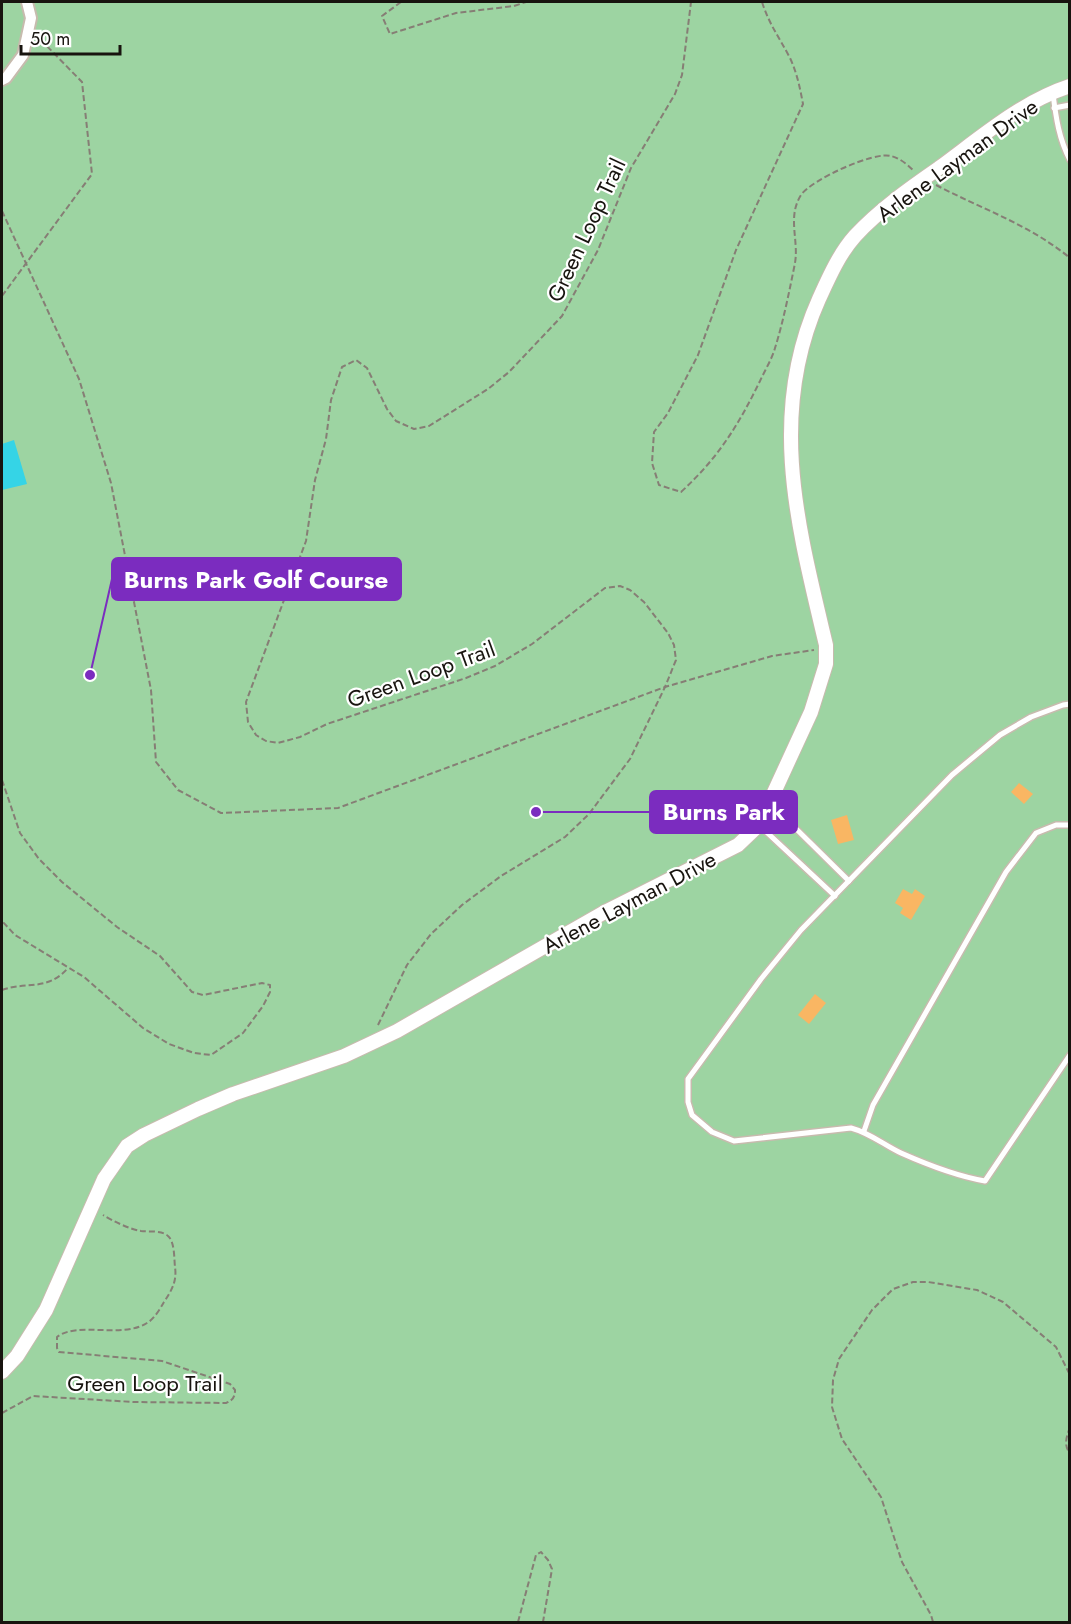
<svg xmlns="http://www.w3.org/2000/svg" width="1071" height="1624" viewBox="0 0 1071 1624" font-family="Jost,sans-serif">
	<rect width="100%" height="100%" fill="#faeee0"/>
	<rect fill="#9dd4a2" x="2" y="2" width="1067" height="1620"/>
	<polygon fill="#35d4e6" points="14,440 27,484 2,490 2,444"/>
	<g fill="#f9b663">
		<polygon points="1019,783 1033,794 1024,804 1011,792"/>
		<polygon points="847,815 854,840 838,844 831,820"/>
		<polygon points="903,889 912,894 915,889 925,896 911,920 900,913 903,908 895,903"/>
		<polygon points="815,994 826,1003 809,1024 798,1015"/>
	</g>
	<g fill="none" stroke-linecap="round" stroke-linejoin="round">
		<g stroke="#c7bbae" stroke-width="8">
			<g id="service">
				<path d="M1053,94c3,24 6,45 17,66"/>
				<polyline points="1054,108 1070,105"/>
				<path d="M1070,704l-7,1 -32,12 -31,18 -48,40 -151,155 -40,49 -73,100v23l4,13 20,17 22,9 117,-13c19,5 33,17 50,25 27,12 55,23 84,28l85,-126"/>
				<polyline points="771,804 849,881"/>
				<polyline points="760,826 835,896"/>
				<polyline points="864,1131 873,1105 1006,872 1036,833 1056,825 1070,825"/>
			</g>
		</g>
		<g stroke="#c7bbae" stroke-width="14">
			<polyline id="minor" points="2,80 6,78 23,55 31,18 27,2"/>
		</g>
		<g stroke="#c7bbae" stroke-width="16">
			<path id="tertiary" d="M2,1372l15,-16 29,-46 58,-131 23,-33 17,-11 54,-26 35,-15 111,-38 53,-25 206,-118 135,-68 21,-20 52,-113 15,-48v-19c-28,-118 -59,-230 -7,-346 10,-22 20,-45 36,-63 24,-26 55,-48 84,-68 41,-30 82,-66 131,-82"/>
		</g>
		<g stroke="#867e75" stroke-width="2" stroke-dasharray="6 3" stroke-linecap="butt">
			<polyline points="401,2 382,16 390,34 456,13 514,6 526,2"/>
			<path d="M762,2c7,22 17,35 28,56 7,15 10,30 13,46l-67,146 -38,105 -30,58 -14,19 -2,31 7,22 22,7c37,-34 57,-66 79,-111 5,-11 12,-22 15,-33 8,-25 15,-60 20,-85 4,-23 -8,-46 6,-68 10,-15 73,-44 90,-39 9,2 17,9 23,15"/>
			<path d="M936,185c46,24 94,40 134,73"/>
			<polyline points="2,211 79,379 111,483 151,690 156,762 178,790 221,813 338,808 665,687 772,656 814,650"/>
			<polyline points="2,296 92,174 82,82 39,38"/>
			<polyline points="2,780 20,833 39,859 62,882 117,927 160,956 192,992 203,995 262,983 270,985 270,992 263,1006 243,1033 211,1055 194,1053 169,1044 143,1028 84,977 15,935 2,921"/>
			<path d="M2,990c24,-9 45,2 66,-22"/>
			<polyline points="378,1025 407,965 431,934 462,905 501,876 565,837 589,814 630,759 665,687 676,660 674,645 668,633 644,602 630,590 620,586 605,588 532,644 495,666 466,678 327,724 300,737 278,743 266,741 256,735 248,722 246,702 306,541 315,480 326,439 331,400 342,367 356,360 367,368 387,409 396,421 414,429 429,426 488,389 509,372 562,316 598,250 631,168 675,94 682,75 691,2"/>
			<path d="M2,1413l31,-17 101,6 92,1c7,-3 9,-6 9,-13l-5,-6 -68,-23 -103,-9 -2,-4v-11c20,-16 65,2 90,-14 7,-4 13,-14 17,-21 8,-12 13,-21 11,-35 -1,-8 0,-25 -7,-31 -6,-6 -19,-4 -27,-5 -12,-2 -28,-10 -38,-16"/>
			<path d="M1070,1427c-3,9 -7,18 0,26"/>
			<polyline points="518,1622 536,1555 541,1552 548,1560 552,1569 543,1622"/>
			<polyline points="933,1622 931,1615 902,1562 881,1497 842,1439 832,1407 833,1380 839,1359 872,1310 893,1289 913,1282 928,1282 977,1290 1003,1302 1056,1347 1070,1375"/>
		</g>
		<use href="#service" stroke="#fff" stroke-width="5"/>
		<use href="#minor" stroke="#fff" stroke-width="10"/>
		<use href="#tertiary" stroke="#fff" stroke-width="14"/>
	</g>
	<g text-anchor="middle" stroke-width="4.5" stroke-linejoin="round" paint-order="stroke">
		<g font-size="22" fill="#18140f" stroke="#fff">
			<text transform="translate(957 160) rotate(-36)" y="8">Arlene Layman Drive</text>
			<text transform="translate(586 230) rotate(-65)" y="8">Green Loop Trail</text>
			<text transform="translate(421 674) rotate(-20)" y="8">Green Loop Trail</text>
			<text transform="translate(629 902) rotate(-28)" y="8">Arlene Layman Drive</text>
			<text x="145" y="1391">Green Loop Trail</text>
		</g>
	</g>
	<path fill="none" stroke="#7b2cbf" stroke-width="2" d="M90 675L112 579M536 812L650 812"/>
	<g fill="#7b2cbf" stroke="#fff" stroke-width="2">
		<circle cx="90" cy="675" r="6"/>
		<circle cx="536" cy="812" r="6"/>
	</g>
	<g fill="#7b2cbf" stroke="#7b2cbf" stroke-width="2">
		<rect x="112" y="558" width="289" height="42" rx="6"/>
		<rect x="650" y="791" width="147" height="42" rx="6"/>
	</g>
	<g font-size="24" text-anchor="middle" font-weight="bold" fill="#fff">
		<text x="256" y="588">Burns Park Golf Course</text>
		<text x="724" y="820">Burns Park</text>
	</g>
	<rect width="1071" height="1624" fill="none" stroke="#18140f" stroke-width="6"/>
	<path d="M21 45v9h99v-9" fill="none" stroke="#18140f" stroke-width="3"/>
	<text x="30" y="45" font-size="18" fill="#18140f" stroke="#ffffff" stroke-width="4.5" paint-order="stroke">50 m</text>
</svg>
